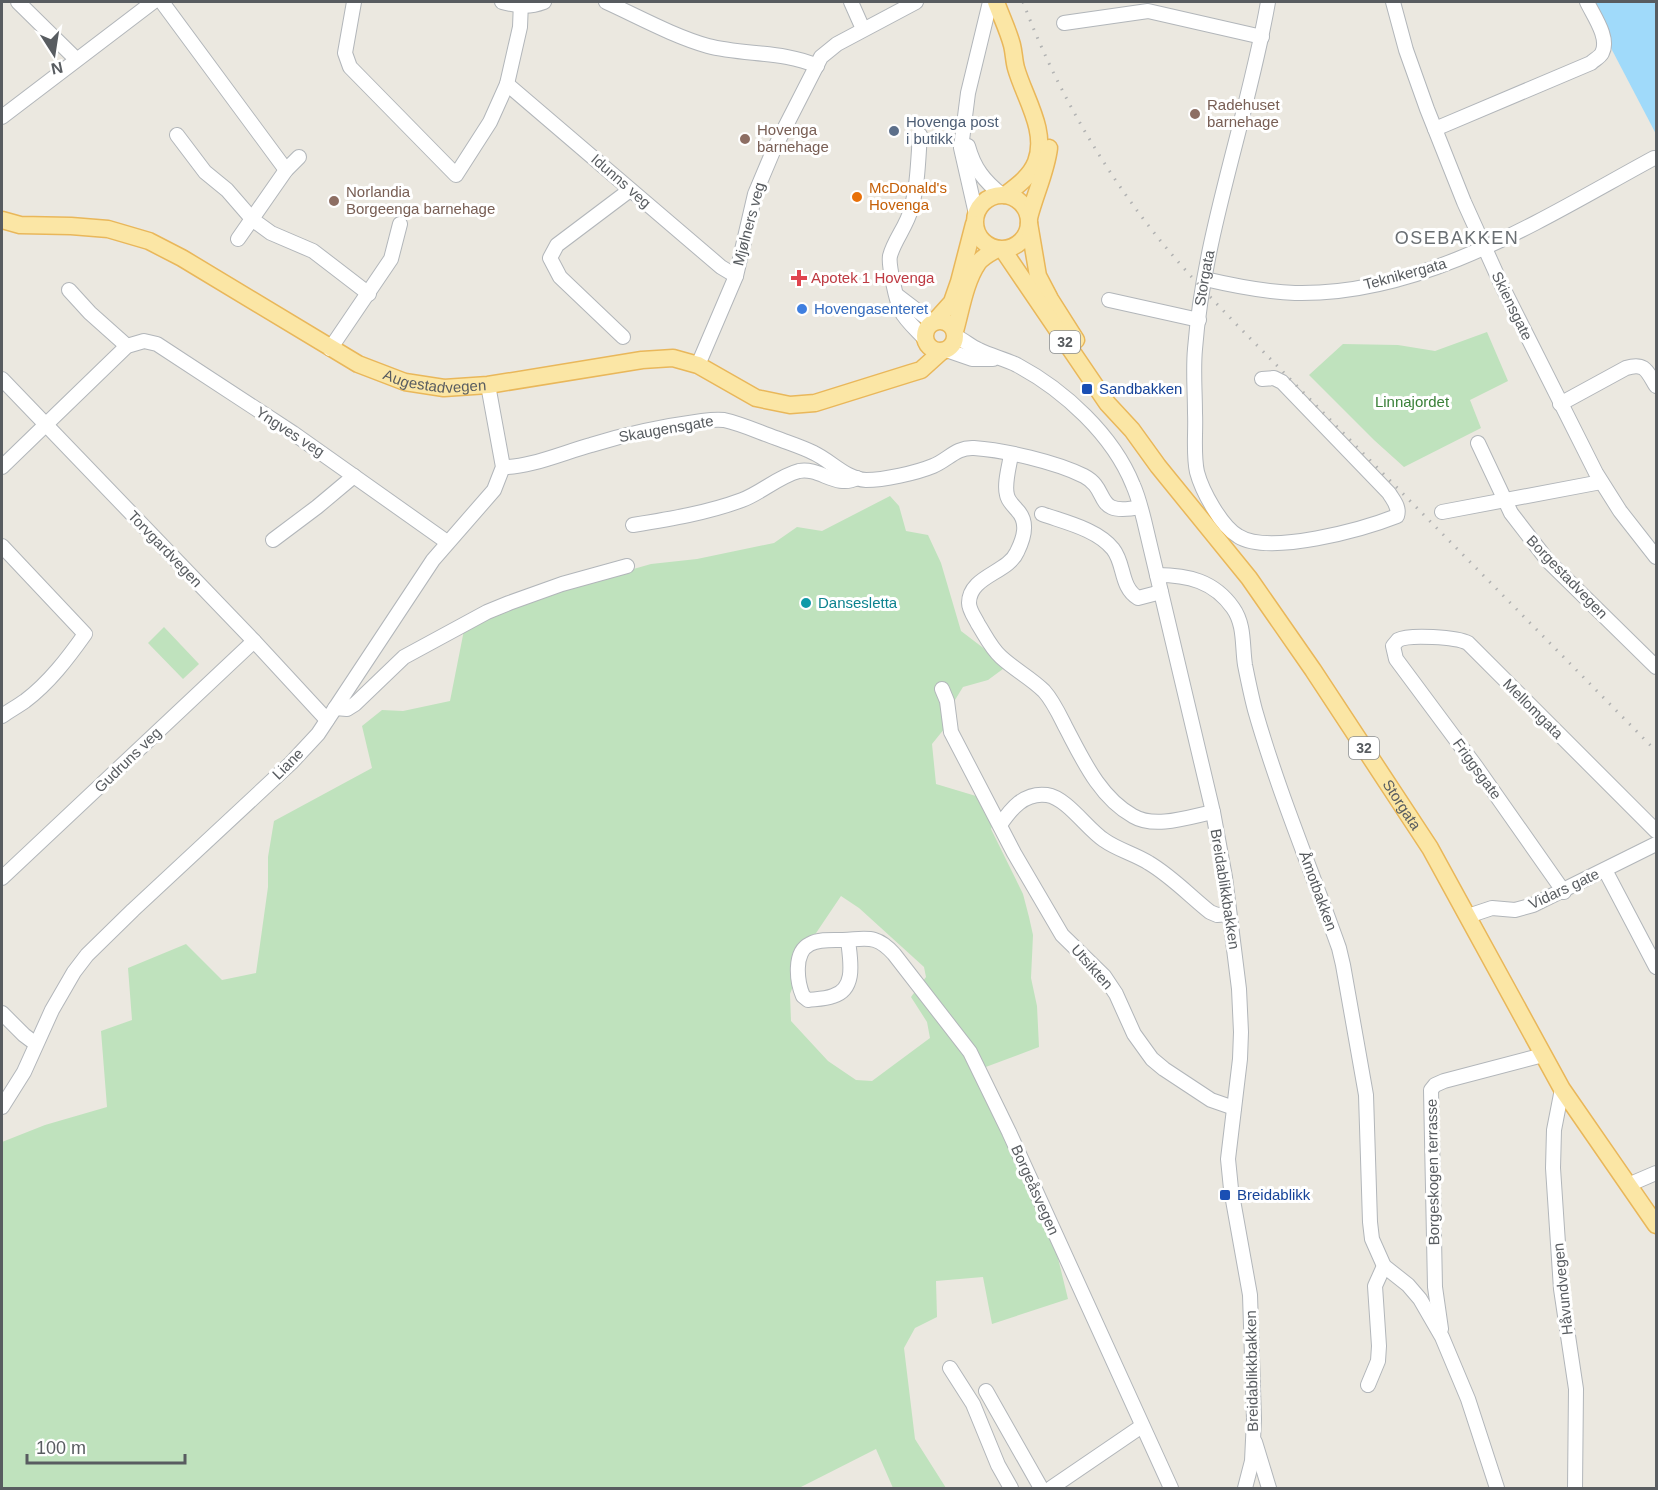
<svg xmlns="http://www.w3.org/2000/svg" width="1658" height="1490" viewBox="0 0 1658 1490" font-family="Arial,sans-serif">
	<rect width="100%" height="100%" fill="#ebe8e0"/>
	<g fill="#bfe2bd" fill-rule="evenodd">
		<polygon points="1487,332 1508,381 1470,400 1481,428 1404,467 1374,440 1309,375 1343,344 1398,345 1435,351"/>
		<path d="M890,496l9,10 7,25 22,4 13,28 20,68 46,35 -19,14 -25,7 -13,21 3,10 -21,26 4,40 50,15 10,17 -5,13 32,65 6,23 4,18 -2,43 6,28 2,41 -56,21 72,178 13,53 -76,25 -9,-47 -47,4 1,36 -22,11 -11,20 11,91 31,49h-53l-17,-39 -77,39h-797v-346l43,-17 62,-18 -6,-76 31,-11 -4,-52 58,-24 36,36 34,-7 12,-86v-30l6,-36 98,-53 -10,-42 20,-16 21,1 47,-10 15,-76 77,-30 109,-31 46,-5 77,-16 23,-16 25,4zM841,896l18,12 65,59 2,10 -15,20 16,25 3,16 -58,43 -16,-1 -28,-19 -37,-40 -1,-27 20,-52z"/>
		<polygon points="164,627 199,664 183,679 148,643"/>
	</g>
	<polygon fill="#a0dafa" points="1589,2 1656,2 1656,134 1612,50"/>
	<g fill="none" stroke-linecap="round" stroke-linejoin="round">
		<g stroke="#b2b6ba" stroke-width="16">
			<g id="minor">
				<polyline points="18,2 76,59"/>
				<polyline points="162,2 286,170"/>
				<polyline points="354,2 345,53 350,67 456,175 490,122 507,84 520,27 521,2"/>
				<path d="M502,2c16,4 26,6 42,0"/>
				<path d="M606,2c33,15 67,34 102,44 34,9 77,5 109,20"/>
				<polyline points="851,2 863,29"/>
				<polyline points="1393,2 1406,50 1427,109 1464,202 1502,286 1596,473 1620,511 1656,557"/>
				<polyline points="1064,23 1148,11 1262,37"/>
				<polyline points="507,84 721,267 736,276"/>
				<polyline points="2,117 153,2"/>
				<path d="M1435,129l156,-66c3,-3 9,-6 11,-10 8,-15 -9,-38 -15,-51"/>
				<polyline points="177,135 205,172 227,190 253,220 271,233 313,251 369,294"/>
				<path d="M920,135c-2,25 -2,50 -9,74 -4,17 -17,31 -21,47 -2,8 7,47 11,55 5,10 17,20 24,28"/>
				<path d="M968,146c6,22 16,35 34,49"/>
				<polyline points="976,214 961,148 968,93 990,2"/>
				<polyline points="238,239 286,170 299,157"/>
				<path d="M1205,279c30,7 59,13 90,14 129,3 250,-76 359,-135"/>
				<polyline points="69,290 90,313 127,346"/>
				<polyline points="898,296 932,322"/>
				<polyline points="1109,300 1199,320"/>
				<path d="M955,336c9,4 15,10 24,14 12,6 26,9 38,15 47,25 96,70 116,120 5,11 8,23 11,35l69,292 12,65 14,112 2,43 -1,27 -12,100 3,30 19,106 4,124 -2,42 -7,27"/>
				<polyline points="623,337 560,277 550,258 557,245 630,190"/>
				<polyline points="330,349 391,259 400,224"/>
				<polyline points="946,350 972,359 993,359"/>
				<polyline points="698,365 736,276 755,194 774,149 821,57 837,44 916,2"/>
				<polyline points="2,379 254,641 327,720"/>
				<path id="s1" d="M1262,379l12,-1 8,4 107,111c4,7 11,14 8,23 -33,13 -128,40 -159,20 -17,-10 -36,-45 -41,-64 -4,-18 -1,-41 -2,-59 0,-21 -2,-43 0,-64 9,-117 53,-232 73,-347"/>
				<path d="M1560,404l66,-36c19,-6 21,3 30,18"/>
				<polyline points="1478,443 1511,513 1548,561 1656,667"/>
				<path d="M1011,455c-2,12 -7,29 -4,40 1,6 6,10 10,15 12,12 7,28 0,42 -9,21 -48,24 -48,51 0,7 6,15 9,21 7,11 13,24 23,33 14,13 30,21 43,34 9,10 15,23 21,35 17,32 34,71 68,90 22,13 56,1 80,-4"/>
				<polyline points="2,467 127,346 144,341 157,344 293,433 447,542"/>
				<path d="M503,467c25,1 62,-15 88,-22 35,-11 74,-19 111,-24 7,-1 15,-2 22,-1 18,4 35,12 52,18 13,5 26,9 38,15 17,8 32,26 52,27 18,0 50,-7 67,-14 15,-6 23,-19 41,-18 30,2 82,14 110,28 27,14 8,41 56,31"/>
				<polyline points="1442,512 1601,482"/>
				<path d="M1042,514c22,8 55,15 71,35 12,15 7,38 25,49l23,-6"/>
				<path d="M633,525c37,-6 74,-12 109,-25 19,-7 37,-24 57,-29 21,-4 37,18 58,7"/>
				<polyline points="273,540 317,507 354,476"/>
				<path d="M2,546l83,88c-17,24 -36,49 -60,67 -7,5 -16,10 -23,15"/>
				<path d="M1157,575c31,0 57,6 76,33 12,17 9,38 12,57 3,15 6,30 10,45 23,81 56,159 84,238l4,17 23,130 4,127 2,17 12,27 24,19 12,14 22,38 26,62 29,89"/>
				<polyline points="942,689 947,701 951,732 1014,853 1062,935 1104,976 1116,994 1134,1034 1152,1059 1164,1069 1211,1100 1234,1108"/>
				<polyline points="335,708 347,709 355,704 404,657 487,612 509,603 562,584 627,566"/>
				<path d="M1000,825c11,-16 24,-33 47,-30 20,3 40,34 57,45 14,10 31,14 45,23 22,13 41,33 61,49l7,3 12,-1"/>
				<polyline points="1605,870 1656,967"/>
				<polyline points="2,878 254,641"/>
				<path d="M1564,892l-87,-124 -81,-109 -3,-13 5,-6c11,-6 59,-3 70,3l188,188"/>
				<polyline points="1468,916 1492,908 1515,910 1533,905 1656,844"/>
				<path d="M848,940c2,19 9,49 -15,56 -8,3 -17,3 -25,4l-5,-4c-6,-14 -10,-44 7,-52 9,-5 22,-4 33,-4 24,-1 33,-6 51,14l76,98 39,80 162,356"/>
				<polyline points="2,1013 24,1035 36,1044"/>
				<polyline points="1562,1089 1554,1130 1553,1168 1561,1289 1576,1389 1575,1488"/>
				<polyline points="2,1107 24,1072 52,1010 74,972 87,955 133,910 291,763 318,734 433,560 494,490 503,467 488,385"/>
				<polyline points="1628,1185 1656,1173"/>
				<polyline points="1441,1329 1435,1287 1431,1090 1435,1085 1444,1081 1543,1055"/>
				<polyline points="950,1368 973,1404 998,1465 1011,1488"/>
				<polyline points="1368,1385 1378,1361 1379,1346 1375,1286 1384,1266"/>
				<polyline points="986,1391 1041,1488"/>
				<polyline points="1255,1442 1269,1488"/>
				<polyline points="1051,1488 1142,1426"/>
			</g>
		</g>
		<g stroke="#e9b75a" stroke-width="19">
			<g id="major">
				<path d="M996,2c5,14 12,28 16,43 2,8 2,16 4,23 8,29 32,63 20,94 -6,15 -19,24 -31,33"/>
				<circle cx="1002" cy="222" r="27"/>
				<path d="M1029,218c6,-24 17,-46 20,-70"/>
				<path id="s2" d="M2,220l18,5 51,1 37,3 41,12 33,17 176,106 47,18 39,6 44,-3 154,-25 31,-2 25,7 58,33 34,7 25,-2 96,-30 10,-3 21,-19"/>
				<polyline points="1029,223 1038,276 1050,299 1076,340"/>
				<path id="s3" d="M1003,250l104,153 25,27 26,36 91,112 64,92 117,178 132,241 94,136"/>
				<circle cx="940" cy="336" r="15"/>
				<polyline points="934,322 952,302 959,282 974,224"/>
				<path d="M955,331c6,-21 10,-49 23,-68 4,-6 12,-10 19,-14"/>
			</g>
		</g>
		<use href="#minor" stroke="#fff" stroke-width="14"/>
		<use href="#major" stroke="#fbe6a5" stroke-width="16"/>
		<path stroke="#b1b2b2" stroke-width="3" stroke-dasharray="1.5 8" stroke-linecap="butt" d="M1023,2c32,85 79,166 136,237 25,31 53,60 80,88l417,424"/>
	</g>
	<g fill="#8d6e63" stroke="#fff" stroke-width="2">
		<circle cx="1195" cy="114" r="6"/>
		<circle cx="745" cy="139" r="6"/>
		<circle cx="334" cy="201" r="6"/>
	</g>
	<circle fill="#5c6f8a" stroke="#fff" stroke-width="2" cx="894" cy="131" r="6"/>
	<circle fill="#e8710a" stroke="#fff" stroke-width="2" cx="857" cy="197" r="6"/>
	<path fill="#e0444e" stroke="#fff" stroke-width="2" d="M796 269h6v6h6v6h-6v6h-6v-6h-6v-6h6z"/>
	<circle fill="#3f7fe0" stroke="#fff" stroke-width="2" cx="802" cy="309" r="6"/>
	<g fill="#1a4fb4" stroke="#fff" stroke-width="2">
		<rect x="1081" y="383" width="12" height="12" rx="3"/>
		<rect x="1219" y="1189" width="12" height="12" rx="3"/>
	</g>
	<circle fill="#0f9aa8" stroke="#fff" stroke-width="2" cx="806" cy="603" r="6"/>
	<g text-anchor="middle" stroke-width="6" stroke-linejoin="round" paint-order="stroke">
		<g fill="#fff" stroke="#8a8d90" stroke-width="1.5">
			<rect x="1050" y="331" width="30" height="22" rx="4.5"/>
			<rect x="1349" y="737" width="30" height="22" rx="4.5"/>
		</g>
		<g font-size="14" font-weight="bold" fill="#585c60">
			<text x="1065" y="347">32</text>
			<text x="1364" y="753">32</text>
		</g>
		<g font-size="15" fill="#785e54" stroke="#fff" text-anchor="start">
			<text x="1207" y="110">Radehuset<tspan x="1207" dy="17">barnehage</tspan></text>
			<text x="757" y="135">Hovenga<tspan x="757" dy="17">barnehage</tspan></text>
			<text x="346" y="197">Norlandia<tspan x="346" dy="17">Borgeenga barnehage</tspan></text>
		</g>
		<g font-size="15" fill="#4e5e75" stroke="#fff" text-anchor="start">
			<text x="906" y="127">Hovenga post<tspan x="906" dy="17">i butikk</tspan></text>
		</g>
		<g font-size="15" fill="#585c60" stroke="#fff">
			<text transform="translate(621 181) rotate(41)" y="5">Idunns veg</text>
			<text transform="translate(749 224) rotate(-75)" y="5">Mjølners veg</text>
			<text transform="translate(1405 274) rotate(-15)" y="5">Teknikergata</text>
			<text dy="5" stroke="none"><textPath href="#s1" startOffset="636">Storgata</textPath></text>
			<text transform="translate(1512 306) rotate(64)" y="5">Skiensgate</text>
			<text dy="5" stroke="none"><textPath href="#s2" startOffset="472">Augestadvegen</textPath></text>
			<text transform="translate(666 429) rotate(-10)" y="5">Skaugensgate</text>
			<text transform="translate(290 432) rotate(33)" y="5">Yngves veg</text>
			<text transform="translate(165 549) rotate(46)" y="5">Torvgardvegen</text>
			<text transform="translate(1567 577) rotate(46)" y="5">Borgestadvegen</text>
			<text transform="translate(1533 709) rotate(45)" y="5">Mellomgata</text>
			<text transform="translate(128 760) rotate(-44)" y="5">Gudruns veg</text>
			<text transform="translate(288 764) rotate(-45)" y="5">Liane</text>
			<text transform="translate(1477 769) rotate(54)" y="5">Friggsgate</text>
			<text dy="5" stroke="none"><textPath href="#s3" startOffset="684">Storgata</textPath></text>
			<text transform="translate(1225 889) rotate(81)" y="5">Breidablikkbakken</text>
			<text transform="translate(1564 889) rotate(-25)" y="5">Vidars gate</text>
			<text transform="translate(1318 891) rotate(70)" y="5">Åmotbakken</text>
			<text transform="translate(1092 967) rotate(48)" y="5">Utsikten</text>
			<text transform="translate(1433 1172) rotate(-91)" y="5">Borgeskogen terrasse</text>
			<text transform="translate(1035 1190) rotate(66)" y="5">Borgeåsvegen</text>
			<text transform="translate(1563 1289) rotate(-96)" y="5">Håvundvegen</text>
			<text transform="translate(1252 1371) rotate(-91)" y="5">Breidablikkbakken</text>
		</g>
		<g font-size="15" fill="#c56008" stroke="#fff" text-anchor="start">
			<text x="869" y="193">McDonald's<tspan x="869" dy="17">Hovenga</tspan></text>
		</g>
		<g font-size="15" fill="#be3a42" stroke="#fff" text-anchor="start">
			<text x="811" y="283">Apotek 1 Hovenga</text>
		</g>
		<g font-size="15" fill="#366cbe" stroke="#fff" text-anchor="start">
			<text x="814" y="314">Hovengasenteret</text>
		</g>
		<g font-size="15" fill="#164399" stroke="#fff" text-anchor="start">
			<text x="1099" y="394">Sandbakken</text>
			<text x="1237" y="1200">Breidablikk</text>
		</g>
		<g font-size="15" fill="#3a8038" stroke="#fff">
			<text x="1412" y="407">Linnajordet</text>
		</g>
		<g font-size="15" fill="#0d838f" stroke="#fff" text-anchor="start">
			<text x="818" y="608">Dansesletta</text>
		</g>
		<g font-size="18" letter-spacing="1.5" fill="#696e72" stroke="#fff">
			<text x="1457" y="244">OSEBAKKEN</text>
		</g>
	</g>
	<rect width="1658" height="1490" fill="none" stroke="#585c60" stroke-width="6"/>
	<g transform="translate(54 54) rotate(168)" stroke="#ffffff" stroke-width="4.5" paint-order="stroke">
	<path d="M0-4.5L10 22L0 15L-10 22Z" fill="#585c60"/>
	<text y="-9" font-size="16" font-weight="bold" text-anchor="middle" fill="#585c60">N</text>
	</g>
	<path d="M27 1454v9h158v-9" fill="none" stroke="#585c60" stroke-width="3"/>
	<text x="36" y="1454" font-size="18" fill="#585c60" stroke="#ffffff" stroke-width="4.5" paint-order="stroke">100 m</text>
</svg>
